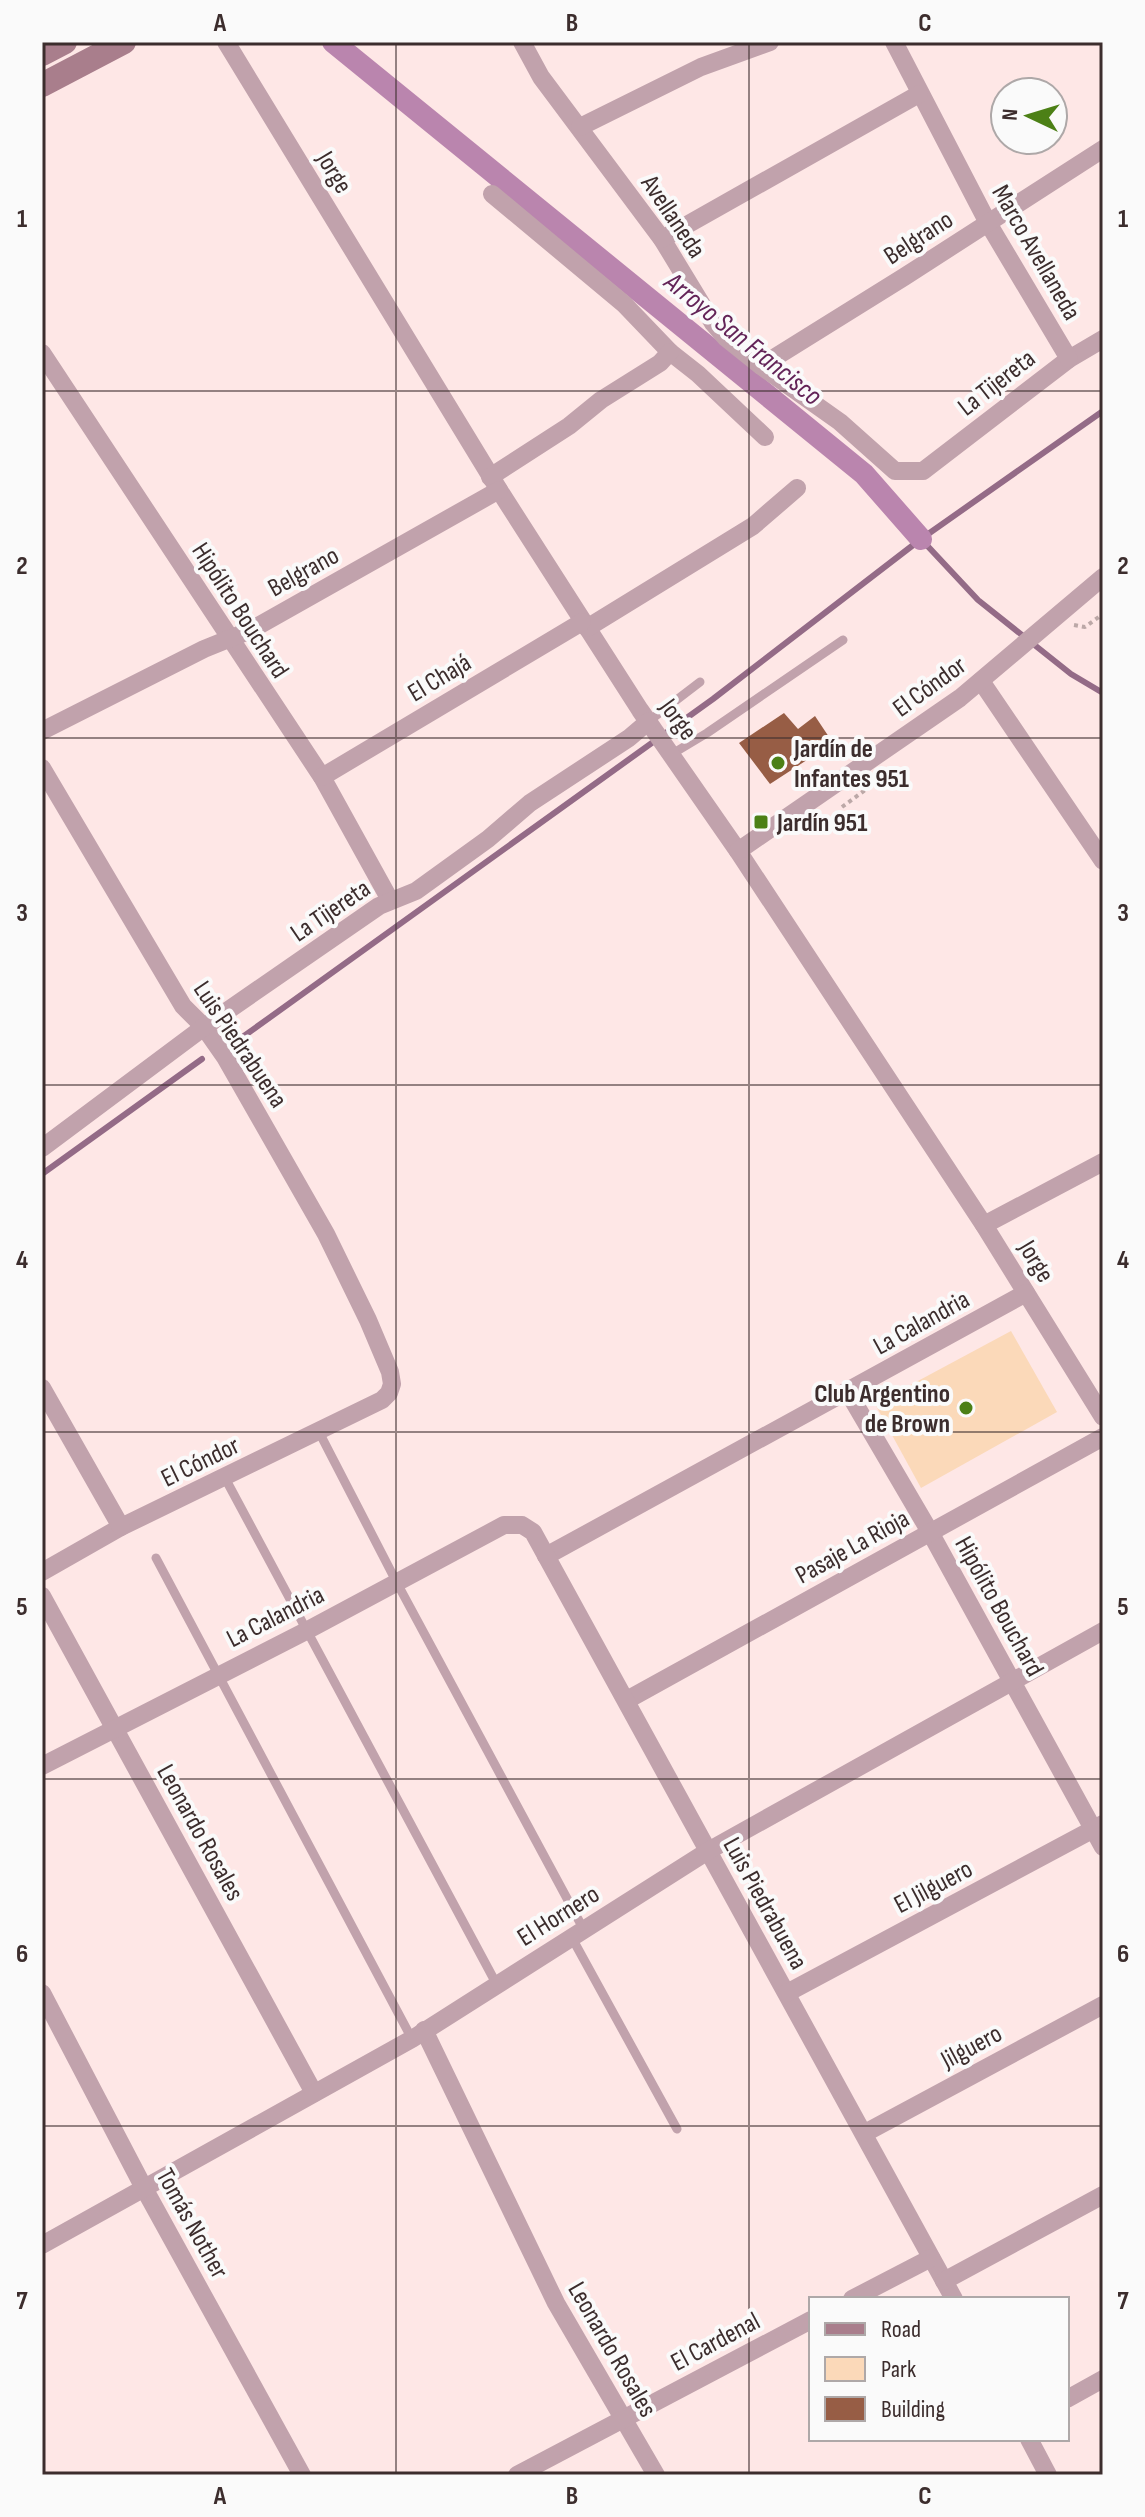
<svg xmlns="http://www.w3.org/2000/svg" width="1145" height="2517" viewBox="0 0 1145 2517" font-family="'Sofia Sans Condensed',sans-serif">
	<rect width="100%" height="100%" fill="#fee7e6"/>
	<polygon fill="#fbd9b9" points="1011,1331 1057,1412 921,1488 875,1404"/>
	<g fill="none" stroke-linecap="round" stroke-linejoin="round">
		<g stroke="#946b87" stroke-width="6">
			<polyline points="921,539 978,600 1071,674 1103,693"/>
			<polyline points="244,1036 713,699 921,539 1103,411"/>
			<polyline points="42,1174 202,1059"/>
		</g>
		<polyline stroke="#ba85ae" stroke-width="22" points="333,42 864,474 921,539"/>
	</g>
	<polygon fill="#975d45" points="784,713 798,729 815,716 833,743 770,784 739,743"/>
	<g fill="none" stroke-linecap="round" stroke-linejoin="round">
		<g stroke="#bca8a7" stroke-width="4" stroke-dasharray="4 4" stroke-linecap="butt">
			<polyline points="1074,625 1085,627 1103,614"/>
			<polyline points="842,807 891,771"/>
		</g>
		<g stroke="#c1a2ac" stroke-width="9">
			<polyline points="649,721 700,682"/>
			<polyline points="672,754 707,733 843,640"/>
			<polyline points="319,1432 397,1583 584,1930"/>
			<polyline points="225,1478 497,1985"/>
			<polyline points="156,1558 412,2039"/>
			<polyline points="572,1938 677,2129"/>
		</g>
		<g stroke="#c1a2ac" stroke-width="18">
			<polyline points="226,42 499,490 640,710 738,851 984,1225 1103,1417"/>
			<polyline points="522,42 541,77 662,239 713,323 726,338 761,366 840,422 895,471 923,471 1069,359 1103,339"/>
			<polyline points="894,42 988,223 1069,359"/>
			<polyline points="580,127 701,67 770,42"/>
			<polyline points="492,194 624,304 670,352 698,374 765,437"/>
			<polyline points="662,239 919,94"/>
			<polyline points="42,353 322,777 390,900"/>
			<polyline points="761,366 904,277 1103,149"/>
			<polyline points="490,477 569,426 601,400 660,363 670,352"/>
			<polyline points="587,628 753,526 797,488"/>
			<polyline points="981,681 1103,861"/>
			<polyline points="42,731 204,649 251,630 499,490"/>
			<polyline points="42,768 183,1006 204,1027 225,1057 326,1234 368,1320 390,1372 392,1384 389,1393 382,1400 121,1527 42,1572"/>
			<polyline points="322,777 582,622"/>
			<polyline points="738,851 960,698 1103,577"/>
			<polyline points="42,1148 204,1027 379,906 416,891 488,839 530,803 629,738 649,721"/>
			<polyline points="984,1225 1103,1162"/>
			<polyline points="42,1388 121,1527"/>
			<polyline points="848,1392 930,1532 1103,1847"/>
			<polyline points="546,1556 1026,1293"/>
			<polyline points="42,1596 314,2093"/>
			<polyline points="627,1700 1103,1437"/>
			<polyline points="42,1766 308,1630 504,1525 522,1525 533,1532 954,2299"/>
			<polyline points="42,1993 145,2190 302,2475"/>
			<polyline points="787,1993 1103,1824"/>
			<polyline points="424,2030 556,2303 656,2475"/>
			<polyline points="865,2133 1103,2005"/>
			<polyline points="42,2245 412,2039 708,1851 1103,1631"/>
			<polyline points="944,2281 1103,2195"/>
			<polyline points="852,2299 931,2258"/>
			<polyline points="1067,2399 1103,2379"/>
			<polyline points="1029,2439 1048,2475"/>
			<polyline points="517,2475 811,2320"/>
		</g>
		<g stroke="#a97e8c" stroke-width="24">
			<polyline points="42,54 65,42"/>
			<polyline points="42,85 124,42"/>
		</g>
	</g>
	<path fill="none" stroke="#3c2d2d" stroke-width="2" stroke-opacity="0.55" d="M396,42v2433M749,42v2433M42,391h1061M42,738h1061M42,1085h1061M42,1432h1061M42,1779h1061M42,2126h1061"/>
	<g fill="#4c8016" stroke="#fafafa" stroke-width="3">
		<circle cx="778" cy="763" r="8"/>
		<rect x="753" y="814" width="16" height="16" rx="4"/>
		<circle cx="966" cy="1408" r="8"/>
	</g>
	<g text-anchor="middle" stroke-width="8" stroke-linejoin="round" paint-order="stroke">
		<g font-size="26" fill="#3c2d2d" stroke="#fafafa">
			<text transform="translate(335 172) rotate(59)" y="9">Jorge</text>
			<text transform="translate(674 216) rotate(56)" y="9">Avellaneda</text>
			<text transform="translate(918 237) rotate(-33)" y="9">Belgrano</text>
			<text transform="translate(1037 252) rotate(60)" y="9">Marco Avellaneda</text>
			<text transform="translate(996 382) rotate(-38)" y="9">La Tijereta</text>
			<text transform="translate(303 571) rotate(-29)" y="9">Belgrano</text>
			<text transform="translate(241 610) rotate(57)" y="9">Hipólito Bouchard</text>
			<text transform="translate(439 677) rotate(-31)" y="9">El Chajá</text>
			<text transform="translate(929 686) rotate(-36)" y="9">El Cóndor</text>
			<text transform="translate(679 719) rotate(54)" y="9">Jorge</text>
			<text transform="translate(330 910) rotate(-34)" y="9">La Tijereta</text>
			<text transform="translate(241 1044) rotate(56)" y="9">Luis Piedrabuena</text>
			<text transform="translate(1037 1261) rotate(59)" y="9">Jorge</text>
			<text transform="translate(921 1322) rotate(-29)" y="9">La Calandria</text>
			<text transform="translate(200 1461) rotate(-26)" y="9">El Cóndor</text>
			<text transform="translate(852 1546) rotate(-29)" y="9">Pasaje La Rioja</text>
			<text transform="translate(1000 1606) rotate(61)" y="9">Hipólito Bouchard</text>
			<text transform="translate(275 1616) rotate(-27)" y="9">La Calandria</text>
			<text transform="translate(201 1832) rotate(61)" y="9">Leonardo Rosales</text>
			<text transform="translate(933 1886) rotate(-28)" y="9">El Jilguero</text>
			<text transform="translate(766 1903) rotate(61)" y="9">Luis Piedrabuena</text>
			<text transform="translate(558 1915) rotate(-32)" y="9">El Hornero</text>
			<text transform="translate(971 2046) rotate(-28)" y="9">Jilguero</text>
			<text transform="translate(193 2223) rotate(61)" y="9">Tomás Nother</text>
			<text transform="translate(715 2341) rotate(-28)" y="9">El Cardenal</text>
			<text transform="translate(613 2349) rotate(60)" y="9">Leonardo Rosales</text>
		</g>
		<g font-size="26" font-weight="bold" fill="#3c2d2d" stroke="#fafafa" text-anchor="start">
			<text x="794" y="757">Jardín de<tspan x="794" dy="30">Infantes 951</tspan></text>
			<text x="777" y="831">Jardín 951</text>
			<text x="950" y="1402" text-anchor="end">Club Argentino<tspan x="950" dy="30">de Brown</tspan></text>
		</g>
		<g font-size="28" font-style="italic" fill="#632458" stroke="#fafafa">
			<text transform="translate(744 338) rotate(39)" y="10">Arroyo San Francisco</text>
		</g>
	</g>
	<rect width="1145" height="2517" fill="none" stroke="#fafafa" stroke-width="88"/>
	<rect x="809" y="2297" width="260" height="144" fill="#fafafa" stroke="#aea8a8" stroke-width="2"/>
	<rect x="825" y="2323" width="40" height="12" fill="#a97e8c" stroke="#aea8a8" stroke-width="2"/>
	<text x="881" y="2337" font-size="24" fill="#3c2d2d">Road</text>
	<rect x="825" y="2357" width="40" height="24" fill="#fbd9b9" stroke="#aea8a8" stroke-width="2"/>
	<text x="881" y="2377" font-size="24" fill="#3c2d2d">Park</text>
	<rect x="825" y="2397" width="40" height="24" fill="#975d45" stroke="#aea8a8" stroke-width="2"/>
	<text x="881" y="2417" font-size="24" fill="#3c2d2d">Building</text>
	<g transform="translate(1029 116) rotate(274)"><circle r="38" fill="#fafafa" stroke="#aea8a8" stroke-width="2"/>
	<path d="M0-6L14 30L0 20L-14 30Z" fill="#4c8016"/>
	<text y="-12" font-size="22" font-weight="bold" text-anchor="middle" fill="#3c2d2d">N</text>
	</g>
	<rect x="44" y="44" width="1057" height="2429" fill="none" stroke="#3c2d2d" stroke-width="3"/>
	<g font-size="26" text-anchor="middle" font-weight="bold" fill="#3c2d2d">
		<text x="220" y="31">A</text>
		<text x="572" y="31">B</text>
		<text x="925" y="31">C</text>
		<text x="22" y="227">1</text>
		<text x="1123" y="227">1</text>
		<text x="22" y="574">2</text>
		<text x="1123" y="574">2</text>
		<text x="22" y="921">3</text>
		<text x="1123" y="921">3</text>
		<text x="22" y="1268">4</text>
		<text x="1123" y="1268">4</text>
		<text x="22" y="1615">5</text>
		<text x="1123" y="1615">5</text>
		<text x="22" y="1962">6</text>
		<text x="1123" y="1962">6</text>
		<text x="22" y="2309">7</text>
		<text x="1123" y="2309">7</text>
		<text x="220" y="2504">A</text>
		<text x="572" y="2504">B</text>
		<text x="925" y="2504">C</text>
	</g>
</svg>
